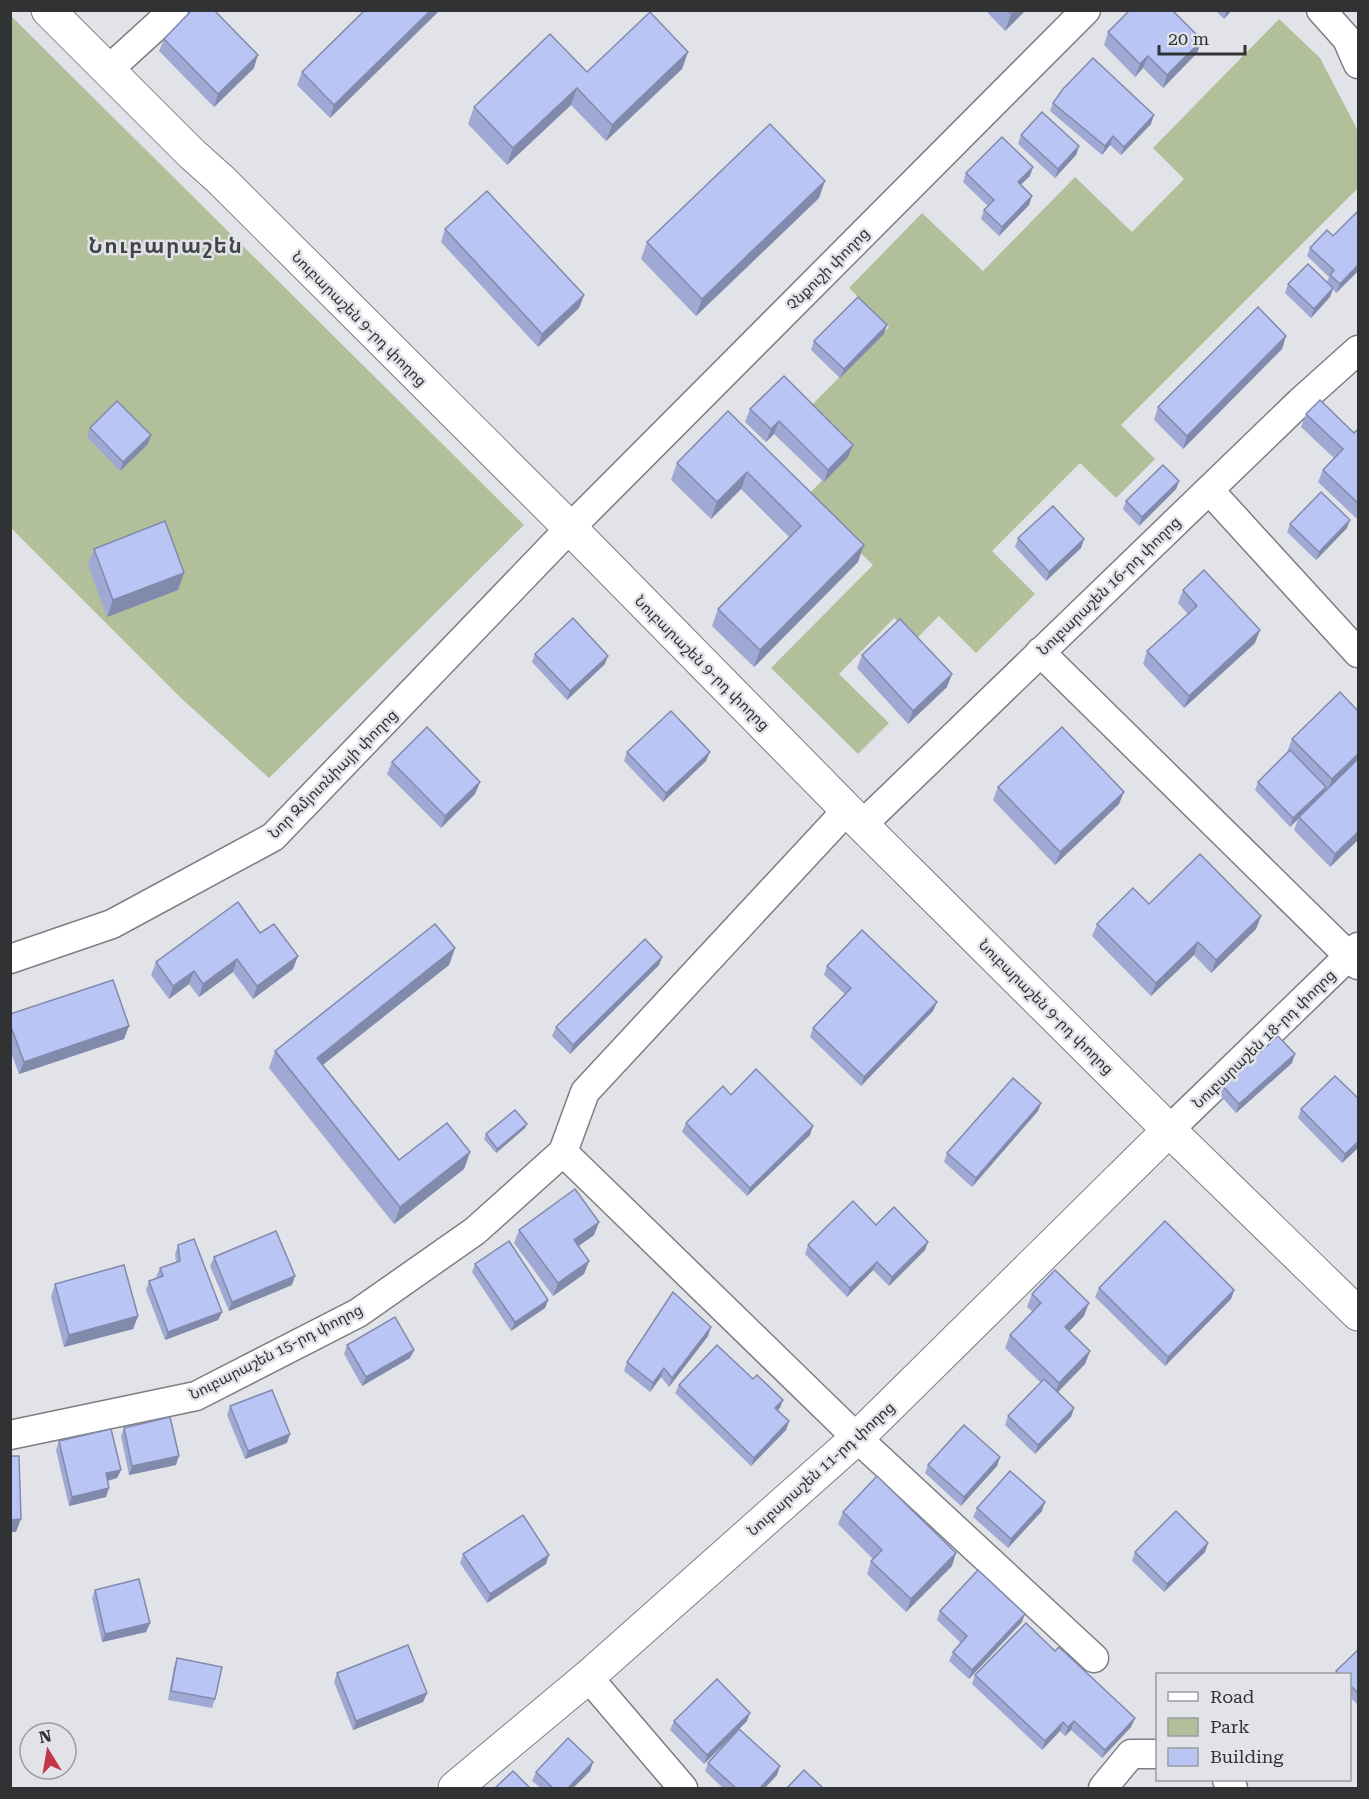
<svg xmlns="http://www.w3.org/2000/svg" width="1369" height="1799" viewBox="0 0 1369 1799" font-family="'Roboto Serif','Noto Sans Armenian',serif">
	<rect width="100%" height="100%" fill="#e2e3e8"/>
	<g fill="#b1bf9a">
		<polygon points="10,15 524,525 269,778 182,699 11,528"/>
		<polygon points="1279,19 1320,58 1358,131 1358,188 1121,425 1155,459 1116,498 1080,463 992,551 1035,594 976,653 939,616 916,639 894,618 839,674 889,723 858,754 771,668 873,565 805,498 845,457 802,415 889,327 849,288 922,213 983,271 1075,177 1132,232 1184,179 1153,148"/>
	</g>
	<g fill="none" stroke-linecap="round" stroke-linejoin="round">
		<g stroke="#7d7e83" stroke-width="31">
			<g id="minor">
				<polyline points="1321,10 1347,39 1358,64"/>
				<polyline points="107,71 174,10"/>
				<polyline points="1209,490 1358,653"/>
				<polyline points="1040,652 1358,965"/>
				<polyline points="862,825 1300,402 1358,350"/>
				<polyline points="10,959 112,924 273,837 570,528 1086,10"/>
				<polyline points="1169,1130 1358,947"/>
				<polyline points="563,1152 857,1438 1094,1658"/>
				<polyline points="10,1435 196,1396 358,1313 475,1231 563,1152 585,1092 847,810"/>
				<polyline points="588,1677 683,1788"/>
				<polyline points="1227,1780 1233,1788"/>
				<polyline points="1103,1788 1131,1754 1158,1754"/>
			</g>
		</g>
		<g stroke="#7d7e83" stroke-width="35">
			<polyline id="tertiary" points="455,1788 588,1677 857,1438 1169,1130"/>
		</g>
		<g stroke="#7d7e83" stroke-width="35">
			<polyline id="secondary" points="48,10 192,154 221,180 570,528 862,825 1169,1130 1358,1314"/>
		</g>
		<use href="#minor" stroke="#fff" stroke-width="28"/>
		<use href="#tertiary" stroke="#fff" stroke-width="33"/>
		<use href="#secondary" stroke="#fff" stroke-width="33"/>
	</g>
	<g fill="#9fa9d3">
		<polygon points="440,10 330,118 297,85 302,72"/>
		<polygon points="985,10 1026,10 1005,31"/>
		<polygon points="1215,10 1232,10 1224,19"/>
		<polygon points="1108,32 1202,40 1197,53 1163,88 1143,68 1135,77 1104,45"/>
		<polygon points="164,39 254,68 214,107 159,51"/>
		<polygon points="688,52 682,69 606,141 571,105 507,165 468,124 474,107 587,72"/>
		<polygon points="1053,103 1151,124 1121,155 1110,145 1102,155 1050,111"/>
		<polygon points="1021,135 1079,146 1076,155 1055,178 1018,144"/>
		<polygon points="966,173 1030,176 1020,185 1029,205 999,236 981,219 984,210 988,206 963,182"/>
		<polygon points="819,198 696,316 641,259 647,242"/>
		<polygon points="1359,210 1359,270 1336,293 1333,289 1330,297 1311,318 1285,293 1288,284 1327,282 1329,277 1307,256 1310,248 1333,236"/>
		<polygon points="445,229 584,295 579,308 538,347 441,242"/>
		<polygon points="884,334 840,378 811,350 814,341"/>
		<polygon points="1286,336 1282,349 1183,449 1154,420 1158,407"/>
		<polygon points="750,409 853,445 848,457 824,482 774,434 766,442 745,422"/>
		<polygon points="728,411 858,562 754,667 712,626 718,609 789,537 741,489 711,519 671,480 677,463"/>
		<polygon points="1306,414 1354,433 1359,428 1359,516 1356,518 1318,482 1323,470 1334,458 1301,427"/>
		<polygon points="90,428 151,435 148,444 120,471 87,437"/>
		<polygon points="1179,481 1176,489 1139,526 1123,509 1126,501"/>
		<polygon points="1290,524 1347,528 1316,560 1287,532"/>
		<polygon points="1018,538 1084,539 1081,548 1046,581 1015,547"/>
		<polygon points="94,549 178,590 107,617 88,565"/>
		<polygon points="1183,590 1255,643 1184,708 1143,664 1147,651 1188,614 1178,603"/>
		<polygon points="535,654 605,664 567,700 532,662"/>
		<polygon points="862,655 947,687 908,724 857,668"/>
		<polygon points="1359,712 1359,839 1330,867 1294,830 1298,819 1290,827 1255,790 1258,782 1288,753 1287,752 1292,739"/>
		<polygon points="627,752 706,761 663,802 624,761"/>
		<polygon points="392,762 480,782 475,794 441,828 387,774"/>
		<polygon points="998,787 1119,804 1055,865 993,800"/>
		<polygon points="1149,904 1261,916 1256,929 1211,973 1194,955 1151,996 1092,936 1097,924"/>
		<polygon points="260,933 293,969 253,999 233,972 199,997 189,984 169,999 151,975 156,962"/>
		<polygon points="455,948 449,965 323,1065 399,1160 470,1152 464,1169 394,1224 269,1068 275,1051"/>
		<polygon points="662,957 659,965 570,1054 552,1036 556,1027"/>
		<polygon points="827,966 937,1002 933,1011 861,1086 810,1037 813,1028 845,994 824,975"/>
		<polygon points="10,1014 129,1026 124,1039 19,1074 10,1050"/>
		<polygon points="1292,1063 1236,1113 1220,1095 1223,1086"/>
		<polygon points="731,1095 810,1135 747,1196 682,1132 686,1123"/>
		<polygon points="1041,1103 1038,1111 972,1187 944,1162 947,1153"/>
		<polygon points="1301,1109 1359,1147 1342,1163 1298,1118"/>
		<polygon points="527,1124 525,1128 496,1153 484,1139 486,1134"/>
		<polygon points="599,1222 594,1235 578,1246 589,1261 584,1274 553,1296 514,1243 519,1230"/>
		<polygon points="876,1225 928,1242 925,1250 889,1286 873,1270 847,1297 805,1254 808,1245"/>
		<polygon points="178,1245 222,1312 218,1320 165,1340 146,1290 149,1281 157,1278 156,1277 160,1268 176,1262 175,1254"/>
		<polygon points="214,1257 292,1285 229,1311 210,1266"/>
		<polygon points="475,1264 548,1300 545,1308 511,1331 472,1272"/>
		<polygon points="55,1284 138,1316 133,1329 64,1347 51,1297"/>
		<polygon points="1099,1288 1234,1290 1231,1299 1165,1366 1095,1297"/>
		<polygon points="1032,1294 1084,1316 1069,1331 1090,1351 1085,1364 1058,1392 1074,1408 1071,1417 1035,1454 1005,1425 1008,1416 1041,1383 1005,1348 1010,1335 1033,1312 1027,1307"/>
		<polygon points="708,1336 669,1387 661,1377 650,1392 624,1371 627,1362"/>
		<polygon points="347,1345 414,1350 410,1358 362,1386 344,1354"/>
		<polygon points="753,1379 783,1400 778,1410 789,1421 786,1430 751,1466 675,1393 679,1385"/>
		<polygon points="230,1406 287,1443 245,1459 227,1415"/>
		<polygon points="124,1428 176,1465 129,1475 121,1436"/>
		<polygon points="59,1441 121,1470 117,1478 108,1481 106,1497 69,1506 56,1450"/>
		<polygon points="1000,1457 997,1466 961,1506 925,1473 928,1465"/>
		<polygon points="977,1508 1042,1511 1008,1548 973,1517"/>
		<polygon points="843,1512 952,1566 906,1612 867,1574 871,1561 873,1559 838,1524"/>
		<polygon points="1208,1543 1205,1552 1164,1592 1132,1561 1135,1552"/>
		<polygon points="463,1554 546,1564 487,1603 460,1563"/>
		<polygon points="95,1590 150,1623 146,1632 102,1642 92,1598"/>
		<polygon points="940,1611 1022,1622 969,1679 949,1661 953,1652 961,1643 937,1620"/>
		<polygon points="1359,1649 1359,1706 1350,1697 1350,1674 1335,1674 1336,1671"/>
		<polygon points="1055,1651 1135,1718 1131,1727 1102,1758 1071,1730 1065,1736 1060,1731 1042,1750 972,1684 975,1675"/>
		<polygon points="177,1658 215,1699 212,1708 168,1700 174,1667"/>
		<polygon points="337,1673 427,1693 423,1702 353,1730 334,1682"/>
		<polygon points="674,1721 747,1721 739,1729 777,1775 765,1788 723,1788 705,1771 708,1763 735,1733 704,1764 670,1730"/>
		<polygon points="593,1762 590,1771 573,1788 541,1788 532,1781 536,1772"/>
	</g>
	<g fill="#828aac">
		<polygon points="431,10 440,10 330,118 334,105"/>
		<polygon points="1015,10 1026,10 1005,31 1011,14"/>
		<polygon points="1227,10 1232,10 1224,19"/>
		<polygon points="1202,40 1197,53 1163,88 1167,75"/>
		<polygon points="688,52 682,69 606,141 612,125"/>
		<polygon points="258,55 254,68 214,107 218,94"/>
		<polygon points="1148,56 1143,68 1135,77 1140,64"/>
		<polygon points="577,88 571,105 507,165 513,148"/>
		<polygon points="1154,115 1151,124 1121,155 1124,147"/>
		<polygon points="1113,136 1110,145 1102,155 1105,146"/>
		<polygon points="1079,146 1076,155 1055,178 1058,169"/>
		<polygon points="1033,167 1030,176 1014,191 1018,182"/>
		<polygon points="825,181 819,198 696,316 702,299"/>
		<polygon points="1032,196 1029,205 999,236 1002,227"/>
		<polygon points="1359,264 1359,270 1336,293 1340,284"/>
		<polygon points="1333,288 1330,297 1311,318 1314,309"/>
		<polygon points="584,295 579,308 538,347 542,334"/>
		<polygon points="887,325 884,334 840,378 844,369"/>
		<polygon points="1286,336 1282,349 1183,449 1187,436"/>
		<polygon points="779,421 774,434 766,442 771,429"/>
		<polygon points="151,435 148,444 120,471 123,462"/>
		<polygon points="853,445 848,457 824,482 828,470"/>
		<polygon points="747,472 741,489 711,519 717,502"/>
		<polygon points="1179,481 1176,489 1139,526 1142,517"/>
		<polygon points="1350,520 1347,528 1316,560 1319,552"/>
		<polygon points="1084,539 1081,548 1046,581 1049,572"/>
		<polygon points="864,545 858,562 754,667 760,650"/>
		<polygon points="184,573 178,590 107,617 113,600"/>
		<polygon points="1260,630 1255,643 1184,708 1189,696"/>
		<polygon points="608,656 605,664 567,700 570,691"/>
		<polygon points="952,674 947,687 908,724 913,711"/>
		<polygon points="710,752 706,761 663,802 666,793"/>
		<polygon points="1359,753 1359,761 1327,792 1332,779"/>
		<polygon points="480,782 475,794 441,828 445,816"/>
		<polygon points="1326,787 1323,796 1299,817 1298,819 1290,827 1293,818"/>
		<polygon points="1124,792 1119,804 1055,865 1060,852"/>
		<polygon points="1359,831 1359,839 1330,867 1335,854"/>
		<polygon points="1261,916 1256,929 1211,973 1216,960"/>
		<polygon points="1198,942 1194,955 1151,996 1156,983"/>
		<polygon points="455,948 449,965 311,1074 317,1058"/>
		<polygon points="298,956 293,969 253,999 257,986"/>
		<polygon points="662,957 659,965 570,1054 573,1045"/>
		<polygon points="237,959 233,972 199,997 203,984"/>
		<polygon points="194,971 189,984 169,999 173,986"/>
		<polygon points="937,1002 933,1011 861,1086 864,1077"/>
		<polygon points="129,1026 124,1039 19,1074 24,1062"/>
		<polygon points="1295,1054 1292,1063 1236,1113 1239,1104"/>
		<polygon points="1041,1103 1038,1111 972,1187 976,1178"/>
		<polygon points="527,1124 525,1128 496,1153 497,1149"/>
		<polygon points="813,1126 810,1135 747,1196 750,1188"/>
		<polygon points="1359,1141 1359,1147 1342,1163 1345,1154"/>
		<polygon points="470,1152 464,1169 394,1224 400,1207"/>
		<polygon points="599,1222 594,1235 569,1253 574,1240"/>
		<polygon points="928,1242 925,1250 889,1286 892,1277"/>
		<polygon points="589,1261 584,1274 553,1296 558,1283"/>
		<polygon points="877,1262 873,1270 847,1297 850,1288"/>
		<polygon points="295,1276 292,1285 229,1311 232,1302"/>
		<polygon points="1234,1290 1231,1299 1165,1366 1168,1357"/>
		<polygon points="548,1300 545,1308 511,1331 515,1322"/>
		<polygon points="1089,1303 1084,1316 1061,1340 1065,1327"/>
		<polygon points="222,1312 218,1320 165,1340 168,1332"/>
		<polygon points="138,1316 133,1329 64,1347 69,1335"/>
		<polygon points="711,1327 708,1336 669,1387 672,1378"/>
		<polygon points="414,1350 410,1358 362,1386 366,1377"/>
		<polygon points="1090,1351 1085,1364 1054,1396 1059,1383"/>
		<polygon points="664,1368 661,1377 650,1392 653,1383"/>
		<polygon points="783,1400 780,1408 772,1416 775,1408"/>
		<polygon points="1074,1408 1071,1417 1035,1454 1038,1445"/>
		<polygon points="789,1421 786,1430 751,1466 754,1458"/>
		<polygon points="290,1434 287,1443 245,1459 248,1451"/>
		<polygon points="179,1456 176,1465 129,1475 132,1466"/>
		<polygon points="1000,1457 997,1466 961,1506 964,1497"/>
		<polygon points="121,1470 117,1478 102,1482 106,1473"/>
		<polygon points="109,1488 106,1497 69,1506 72,1497"/>
		<polygon points="1045,1502 1042,1511 1008,1548 1011,1539"/>
		<polygon points="21,1519 16,1532 10,1532 10,1520"/>
		<polygon points="1208,1543 1205,1552 1164,1592 1167,1584"/>
		<polygon points="956,1553 952,1566 906,1612 911,1599"/>
		<polygon points="549,1555 546,1564 487,1603 490,1594"/>
		<polygon points="1025,1614 1022,1622 969,1679 972,1670"/>
		<polygon points="150,1623 146,1632 102,1642 105,1634"/>
		<polygon points="427,1693 423,1702 353,1730 356,1721"/>
		<polygon points="750,1713 747,1721 704,1764 707,1755"/>
		<polygon points="1135,1718 1131,1727 1102,1758 1105,1750"/>
		<polygon points="1074,1721 1071,1730 1065,1736 1068,1727"/>
		<polygon points="1063,1722 1060,1731 1042,1750 1045,1741"/>
		<polygon points="593,1762 590,1771 573,1788 568,1788"/>
		<polygon points="780,1766 777,1775 765,1788 760,1788"/>
	</g>
	<g fill="#b9c5f5" stroke="#828aac" stroke-width="1.5">
		<polygon points="192,10 214,10 258,55 218,94 164,39"/>
		<polygon points="365,10 431,10 334,105 302,72"/>
		<polygon points="1007,10 1015,10 1011,14"/>
		<polygon points="1130,10 1172,10 1202,40 1167,75 1148,56 1140,64 1108,32"/>
		<polygon points="650,12 688,52 612,125 577,88 513,148 474,107 550,34 587,72"/>
		<polygon points="1093,58 1154,115 1124,147 1113,136 1105,146 1053,103 1063,89"/>
		<polygon points="1042,112 1079,146 1058,169 1021,135"/>
		<polygon points="770,124 825,181 702,299 647,242"/>
		<polygon points="1002,137 1033,167 1018,182 1032,196 1002,227 984,210 994,200 966,173"/>
		<polygon points="487,191 584,295 542,334 445,229"/>
		<polygon points="1359,210 1359,264 1340,284 1330,275 1334,270 1310,248 1327,230 1333,236"/>
		<polygon points="1308,264 1333,288 1314,309 1288,284"/>
		<polygon points="858,297 887,325 844,369 814,341"/>
		<polygon points="1258,307 1286,336 1187,436 1158,407"/>
		<polygon points="784,376 853,445 828,470 779,421 771,429 750,409"/>
		<polygon points="1320,400 1354,433 1359,428 1359,504 1323,470 1343,449 1306,414"/>
		<polygon points="117,401 151,435 123,462 90,428"/>
		<polygon points="728,411 864,545 760,650 718,609 801,526 747,472 717,502 677,463"/>
		<polygon points="1163,465 1179,481 1142,517 1126,501"/>
		<polygon points="1321,492 1350,520 1319,552 1290,524"/>
		<polygon points="1053,506 1084,539 1049,572 1018,538"/>
		<polygon points="165,521 184,573 113,600 94,549"/>
		<polygon points="1204,570 1260,630 1189,696 1147,651 1197,606 1183,590"/>
		<polygon points="573,618 608,656 570,691 535,654"/>
		<polygon points="900,619 952,674 913,711 862,655"/>
		<polygon points="1340,692 1359,712 1359,753 1332,779 1292,739"/>
		<polygon points="671,711 710,752 666,793 627,752"/>
		<polygon points="427,727 480,782 445,816 392,762"/>
		<polygon points="1062,727 1124,792 1060,852 998,787"/>
		<polygon points="1290,750 1326,787 1293,818 1258,782"/>
		<polygon points="1359,758 1359,831 1335,854 1299,817"/>
		<polygon points="1200,854 1261,916 1216,960 1198,942 1156,983 1097,924 1133,888 1149,904"/>
		<polygon points="238,902 260,933 274,924 298,956 257,986 237,959 203,984 194,971 173,986 156,962"/>
		<polygon points="435,924 455,948 317,1058 399,1160 447,1123 470,1152 400,1207 275,1051"/>
		<polygon points="862,930 937,1002 864,1077 813,1028 851,988 827,966"/>
		<polygon points="645,939 662,957 573,1045 556,1027"/>
		<polygon points="113,980 129,1026 24,1062 10,1024 10,1014"/>
		<polygon points="1278,1036 1295,1054 1239,1104 1223,1086"/>
		<polygon points="756,1069 813,1126 750,1188 686,1123 723,1086 731,1095"/>
		<polygon points="1335,1076 1359,1099 1359,1141 1345,1154 1301,1109"/>
		<polygon points="1013,1078 1041,1103 976,1178 947,1153"/>
		<polygon points="515,1110 527,1124 497,1149 486,1134"/>
		<polygon points="575,1189 599,1222 574,1240 589,1261 558,1283 519,1230"/>
		<polygon points="853,1201 876,1225 894,1207 928,1242 892,1277 877,1262 850,1288 808,1245"/>
		<polygon points="1165,1221 1234,1290 1168,1357 1099,1288"/>
		<polygon points="276,1231 295,1276 232,1302 214,1257"/>
		<polygon points="194,1239 222,1312 168,1332 149,1281 163,1276 160,1268 180,1261 178,1245"/>
		<polygon points="509,1241 548,1300 515,1322 475,1264"/>
		<polygon points="124,1265 138,1316 69,1335 55,1284"/>
		<polygon points="1055,1270 1089,1303 1065,1327 1090,1351 1059,1383 1010,1335 1041,1303 1032,1294"/>
		<polygon points="673,1292 711,1327 672,1378 664,1368 653,1383 627,1362"/>
		<polygon points="395,1317 414,1350 366,1377 347,1345"/>
		<polygon points="717,1345 753,1379 757,1375 783,1400 775,1408 789,1421 754,1458 679,1385"/>
		<polygon points="1044,1379 1074,1408 1038,1445 1008,1416"/>
		<polygon points="272,1390 290,1434 248,1451 230,1406"/>
		<polygon points="170,1417 179,1456 132,1466 124,1428"/>
		<polygon points="964,1425 1000,1457 964,1497 928,1465"/>
		<polygon points="111,1429 121,1470 106,1473 109,1488 72,1497 59,1441"/>
		<polygon points="10,1456 19,1456 21,1519 10,1520"/>
		<polygon points="1010,1471 1045,1502 1011,1539 977,1508"/>
		<polygon points="877,1476 956,1553 911,1599 871,1561 882,1550 843,1512"/>
		<polygon points="1176,1511 1208,1543 1167,1584 1135,1552"/>
		<polygon points="523,1515 549,1555 490,1594 463,1554"/>
		<polygon points="978,1570 1025,1614 972,1670 953,1652 967,1636 940,1611"/>
		<polygon points="139,1579 150,1623 105,1634 95,1590"/>
		<polygon points="1026,1623 1055,1651 1059,1647 1135,1718 1105,1750 1074,1721 1068,1727 1063,1722 1045,1741 975,1675"/>
		<polygon points="408,1645 427,1693 356,1721 337,1673"/>
		<polygon points="1359,1649 1359,1694 1350,1685 1350,1674 1339,1674 1336,1671"/>
		<polygon points="177,1658 222,1667 215,1699 171,1691"/>
		<polygon points="717,1679 750,1713 707,1755 674,1721"/>
		<polygon points="739,1729 780,1766 760,1788 736,1788 708,1763"/>
		<polygon points="568,1738 593,1762 568,1788 553,1788 536,1772"/>
		<polygon points="804,1770 823,1788 787,1788"/>
		<polygon points="513,1771 530,1788 495,1788"/>
	</g>
	<g text-anchor="middle" stroke-width="5" stroke-linejoin="round" paint-order="stroke">
		<g font-size="15" fill="#313234" stroke="#e2e3e8">
			<text transform="translate(828 269) rotate(-45)" y="5">Չնքուշի փողոց</text>
			<text transform="translate(359 319) rotate(45)" y="5">Նուբարաշեն 9-րդ փողոց</text>
			<text transform="translate(1109 586) rotate(-44)" y="5">Նուբարաշեն 16-րդ փողոց</text>
			<text transform="translate(702 663) rotate(45)" y="5">Նուբարաշեն 9-րդ փողոց</text>
			<text transform="translate(333 774) rotate(-45)" y="5">Նոր Զմյուռնիայի փողոց</text>
			<text transform="translate(1046 1007) rotate(45)" y="5">Նուբարաշեն 9-րդ փողոց</text>
			<text transform="translate(1264 1039) rotate(-44)" y="5">Նուբարաշեն 18-րդ փողոց</text>
			<text transform="translate(276 1352) rotate(-27)" y="5">Նուբարաշեն 15-րդ փողոց</text>
			<text transform="translate(821 1469) rotate(-42)" y="5">Նուբարաշեն 11-րդ փողոց</text>
		</g>
		<g font-size="21" font-weight="bold" letter-spacing="1.5" fill="#434448" stroke="#e2e3e8">
			<text x="166" y="253">Նուբարաշեն</text>
		</g>
	</g>
	<rect width="1369" height="1799" fill="none" stroke="#313234" stroke-width="24"/>
	<rect x="1156" y="1673" width="195" height="108" fill="#e2e3e8" stroke="#9b9ca0" stroke-width="1.5"/>
	<rect x="1168" y="1692" width="30" height="9" fill="#ffffff" stroke="#9b9ca0" stroke-width="1.5"/>
	<text x="1210" y="1703" font-size="18" fill="#313234">Road</text>
	<rect x="1168" y="1718" width="30" height="18" fill="#b1bf9a" stroke="#9b9ca0" stroke-width="1.5"/>
	<text x="1210" y="1733" font-size="18" fill="#313234">Park</text>
	<rect x="1168" y="1748" width="30" height="18" fill="#b9c5f5" stroke="#9b9ca0" stroke-width="1.5"/>
	<text x="1210" y="1763" font-size="18" fill="#313234">Building</text>
	<g transform="translate(48 1751) rotate(349)"><circle r="28" fill="#e2e3e8" stroke="#9b9ca0" stroke-width="1.5"/>
	<path d="M0-4.5L10 22L0 15L-10 22Z" fill="#c53548"/>
	<text y="-9" font-size="16" font-weight="bold" text-anchor="middle" fill="#313234">N</text>
	</g>
	<path d="M1159 45v9h86v-9" fill="none" stroke="#313234" stroke-width="3"/>
	<text x="1168" y="45" font-size="18" fill="#313234" stroke="#e2e3e8" stroke-width="4.5" paint-order="stroke">20 m</text>
</svg>
